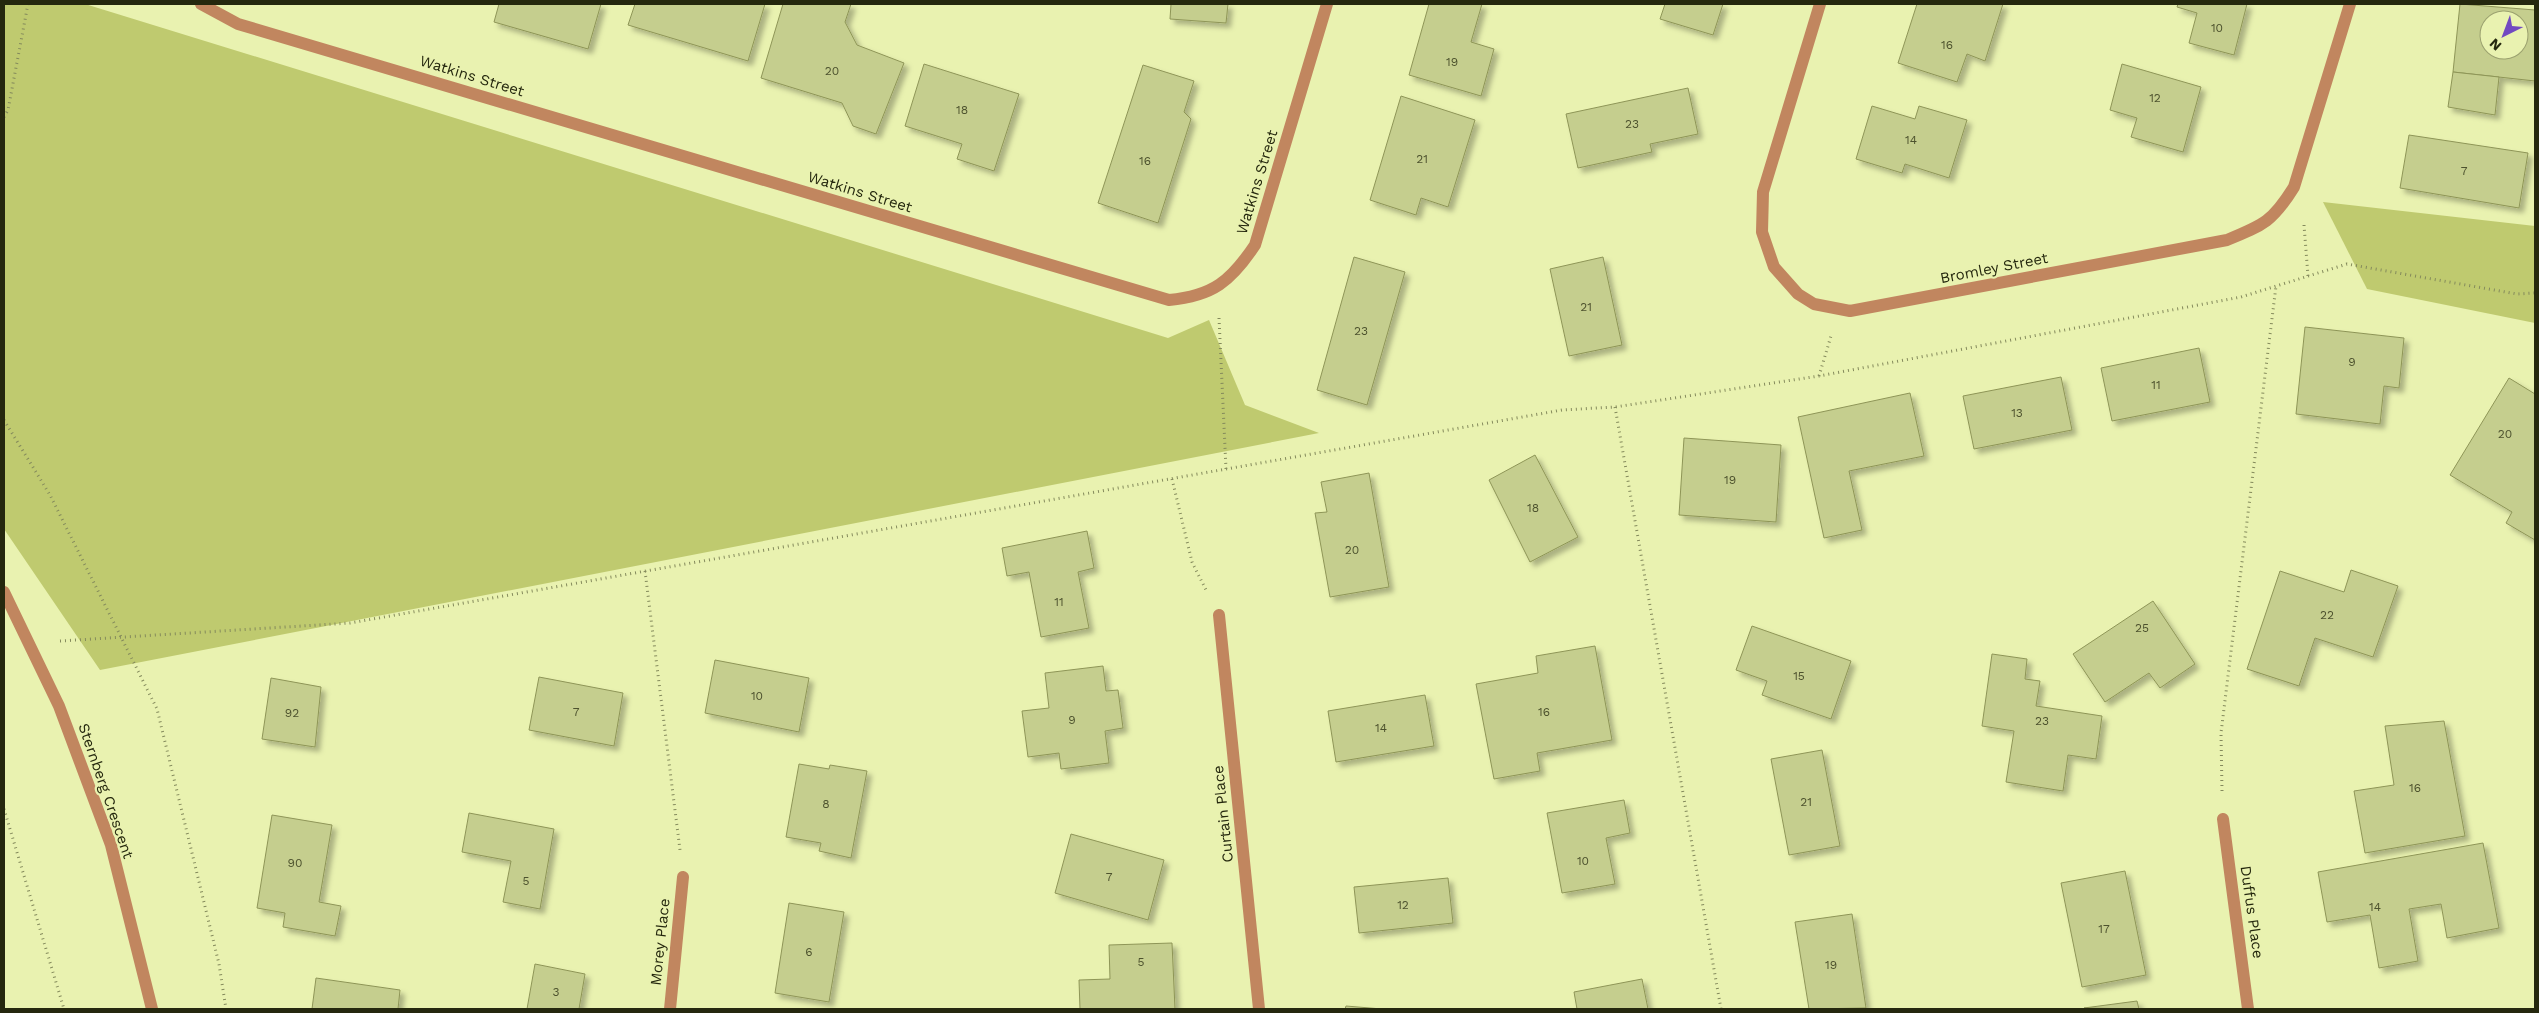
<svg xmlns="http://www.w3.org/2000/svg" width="2539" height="1013" viewBox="0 0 2539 1013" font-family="'Work Sans',sans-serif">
	<defs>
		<filter id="shadow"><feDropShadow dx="4.5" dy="4.5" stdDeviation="2.5" flood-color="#0004"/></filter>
	</defs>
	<rect width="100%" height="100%" fill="#e9f2b0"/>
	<g fill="#bfca6f">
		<polygon points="4,4 85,4 1168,338 1209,320 1245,405 1319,433 100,670 4,529"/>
		<polygon points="2323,202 2535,226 2535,323 2367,289"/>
	</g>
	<g fill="#c5ce8e" stroke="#8e9557" fill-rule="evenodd" filter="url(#shadow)">
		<polygon points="499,4 601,4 588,49 494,22"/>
		<polygon points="635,4 765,4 748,61 628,25"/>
		<polygon points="783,4 851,4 845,22 857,45 904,63 876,134 853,126 842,103 761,78"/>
		<polygon points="1171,4 1228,4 1226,23 1170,19"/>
		<polygon points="1429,4 1482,4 1471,42 1494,49 1481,96 1409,75"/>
		<polygon points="1665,4 1723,4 1713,35 1660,19"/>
		<polygon points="1917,4 2003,4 1985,61 1967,54 1957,82 1898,63"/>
		<polygon points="2178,4 2247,4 2234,55 2189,43 2197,13 2177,7"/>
		<path d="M2460,4l75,6v71l-82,-9zM2489,20h30v30h-30z"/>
		<polygon points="924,64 1019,94 994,171 957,159 962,144 905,126"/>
		<polygon points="2122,64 2201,87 2183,152 2131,137 2137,118 2110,110"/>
		<polygon points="1143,65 1194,81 1184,112 1191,119 1158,223 1098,203"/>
		<polygon points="2453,72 2499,77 2495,115 2448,107"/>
		<polygon points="1688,88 1698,134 1650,144 1652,152 1578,168 1566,114"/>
		<polygon points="1401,96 1475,120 1448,207 1421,198 1416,215 1370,200"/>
		<polygon points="1872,106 1915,119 1919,106 1967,120 1949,178 1905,164 1902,173 1856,159"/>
		<polygon points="2409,135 2528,153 2519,208 2400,188"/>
		<polygon points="1354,257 1405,272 1367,405 1317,390"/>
		<polygon points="1603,257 1622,345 1569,356 1550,269"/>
		<polygon points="2305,327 2404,338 2399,388 2384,386 2380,424 2296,414"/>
		<polygon points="2199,348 2210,402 2112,421 2101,368"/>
		<polygon points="2061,377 2072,430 1974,449 1963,396"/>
		<polygon points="2509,378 2535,394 2535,540 2506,523 2512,512 2450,475"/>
		<polygon points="1910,393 1924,456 1849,471 1862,530 1824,538 1798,417"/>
		<polygon points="1684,438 1781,445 1776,522 1679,515"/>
		<polygon points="1535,455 1578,537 1530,562 1489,480"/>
		<polygon points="1369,473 1389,587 1330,597 1315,513 1327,512 1321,482"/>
		<polygon points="1087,531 1094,568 1078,572 1089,628 1041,637 1029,572 1007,576 1002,548"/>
		<polygon points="2351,570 2398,586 2373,657 2315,638 2299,686 2247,669 2280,571 2344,592"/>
		<polygon points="2153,601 2195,664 2160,688 2149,673 2105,702 2073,654"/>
		<polygon points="1752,626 1851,661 1831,719 1762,695 1767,681 1736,670"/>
		<polygon points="1595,646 1612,740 1537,753 1540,771 1494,779 1476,684 1538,673 1536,656"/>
		<polygon points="1992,654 2027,659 2025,679 2040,681 2036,706 2102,716 2096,759 2068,755 2063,791 2006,782 2014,731 1982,726"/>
		<polygon points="715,660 809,678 799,732 705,713"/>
		<polygon points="1103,666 1106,691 1118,690 1123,728 1105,731 1109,763 1061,769 1059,753 1028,757 1022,711 1049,708 1045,673"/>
		<polygon points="539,677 623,693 614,746 529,730"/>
		<polygon points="271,678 321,687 315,747 262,739"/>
		<polygon points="1425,695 1434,746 1336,762 1328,711"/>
		<polygon points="2444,721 2465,836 2365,853 2354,791 2394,785 2385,726"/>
		<polygon points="1822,750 1840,846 1789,855 1771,759"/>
		<polygon points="799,764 829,769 830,765 867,771 851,858 819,851 821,843 786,837"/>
		<polygon points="1624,800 1630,833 1606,838 1615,884 1562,893 1547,813"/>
		<polygon points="469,813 554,829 540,909 503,902 511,861 462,852"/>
		<polygon points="272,815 332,825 319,902 341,906 335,936 283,927 285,913 257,908"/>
		<polygon points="1071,834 1164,860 1148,920 1055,893"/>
		<polygon points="2483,843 2499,928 2447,938 2441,904 2409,909 2418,961 2379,968 2370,915 2327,922 2318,872"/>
		<polygon points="2125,871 2146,975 2082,987 2061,883"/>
		<polygon points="1448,878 1453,923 1359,933 1354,887"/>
		<polygon points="789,903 844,912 829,1002 775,993"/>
		<polygon points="1852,914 1866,1008 1809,1009 1795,922"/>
		<polygon points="1172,943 1175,1009 1080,1009 1079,980 1110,979 1109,945"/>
		<polygon points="535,964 585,974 579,1009 527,1009"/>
		<polygon points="316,978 400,990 398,1009 312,1009"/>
		<polygon points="1642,979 1648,1009 1577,1009 1574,992"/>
		<polygon points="2137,1001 2139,1009 2084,1008"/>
		<polygon points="1346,1006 1382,1009 1345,1009"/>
	</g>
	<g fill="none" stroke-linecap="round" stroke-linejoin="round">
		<g stroke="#848a5c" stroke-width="3" stroke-dasharray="1 4" stroke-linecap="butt">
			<polyline points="4,117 8,110 28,4"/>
			<polyline points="2304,225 2308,276"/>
			<polyline points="1219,318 1226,469"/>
			<polyline points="1819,376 1831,336"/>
			<polyline points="1615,407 1721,1009"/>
			<polyline points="4,420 50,495 157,709 219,964 226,1009"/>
			<polyline points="1172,479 1192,562 1206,590"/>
			<polyline points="645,571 680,850"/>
			<polyline points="60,641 350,623 1562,410 1615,407 1819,376 2241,297 2347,264 2517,294 2535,293"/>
			<polyline points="2222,791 2221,733 2276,286"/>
			<polyline points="4,809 64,1009"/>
		</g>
		<g stroke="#c1865f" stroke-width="12">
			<path d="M201,4l37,20 931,276c44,-4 62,-19 86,-55l72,-241"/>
			<path d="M1820,4l-57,188 -1,40 12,35 24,27 16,10 36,7 377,-71c37,-15 46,-19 67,-53l56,-183"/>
			<polyline points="1219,615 1259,1009"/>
			<polyline points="2223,819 2248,1009"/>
			<polyline points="670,1009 683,877"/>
		</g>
		<polyline stroke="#c1865f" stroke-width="12" points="4,592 59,706 111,845 152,1009"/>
	</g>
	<g text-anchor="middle" stroke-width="4.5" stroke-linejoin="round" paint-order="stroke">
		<g font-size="12" fill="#4d522e">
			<text x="2217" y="32">10</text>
			<text x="1947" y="49">16</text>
			<text x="1452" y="66">19</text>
			<text x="832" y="75">20</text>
			<text x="2155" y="102">12</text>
			<text x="962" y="114">18</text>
			<text x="1632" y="128">23</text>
			<text x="1911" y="144">14</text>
			<text x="1422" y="163">21</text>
			<text x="1145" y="165">16</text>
			<text x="2464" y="175">7</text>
			<text x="1586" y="311">21</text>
			<text x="1361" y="335">23</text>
			<text x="2352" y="366">9</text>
			<text x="2156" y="389">11</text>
			<text x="2017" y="417">13</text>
			<text x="2505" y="438">20</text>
			<text x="1730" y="484">19</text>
			<text x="1533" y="512">18</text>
			<text x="1352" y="554">20</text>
			<text x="1059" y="606">11</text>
			<text x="2327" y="619">22</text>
			<text x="2142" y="632">25</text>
			<text x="1799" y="680">15</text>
			<text x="757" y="700">10</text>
			<text x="576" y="716">7</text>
			<text x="1544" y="716">16</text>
			<text x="292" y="717">92</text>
			<text x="1072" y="724">9</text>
			<text x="2042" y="725">23</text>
			<text x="1381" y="732">14</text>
			<text x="2415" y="792">16</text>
			<text x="1806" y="806">21</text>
			<text x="826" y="808">8</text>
			<text x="1583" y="865">10</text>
			<text x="295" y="867">90</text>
			<text x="1109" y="881">7</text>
			<text x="526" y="885">5</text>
			<text x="1403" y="909">12</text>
			<text x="2375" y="911">14</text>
			<text x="2104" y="933">17</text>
			<text x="809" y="956">6</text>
			<text x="1141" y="966">5</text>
			<text x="1831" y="969">19</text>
			<text x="556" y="996">3</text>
		</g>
		<g font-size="15" fill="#25280e" stroke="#e9f2b0">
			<text transform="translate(472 76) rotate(17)" y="5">Watkins Street</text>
			<text transform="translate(1257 182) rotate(-73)" y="5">Watkins Street</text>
			<text transform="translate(860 192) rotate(17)" y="5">Watkins Street</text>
			<text transform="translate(1994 268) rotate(-11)" y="5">Bromley Street</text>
			<text transform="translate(106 791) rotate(71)" y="5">Sternberg Crescent</text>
			<text transform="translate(1223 814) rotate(-96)" y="5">Curtain Place</text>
			<text transform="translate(2252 912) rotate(82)" y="5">Duffus Place</text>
			<text transform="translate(660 942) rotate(-84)" y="5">Morey Place</text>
		</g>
	</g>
	<rect width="2539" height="1013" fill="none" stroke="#25280e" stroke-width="10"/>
	<g transform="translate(2504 35) rotate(222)"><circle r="24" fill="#e9f2b0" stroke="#9ba16f"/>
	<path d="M0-4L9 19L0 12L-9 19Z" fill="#7149c1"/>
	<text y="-8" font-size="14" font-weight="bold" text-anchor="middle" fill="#25280e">N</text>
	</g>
</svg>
